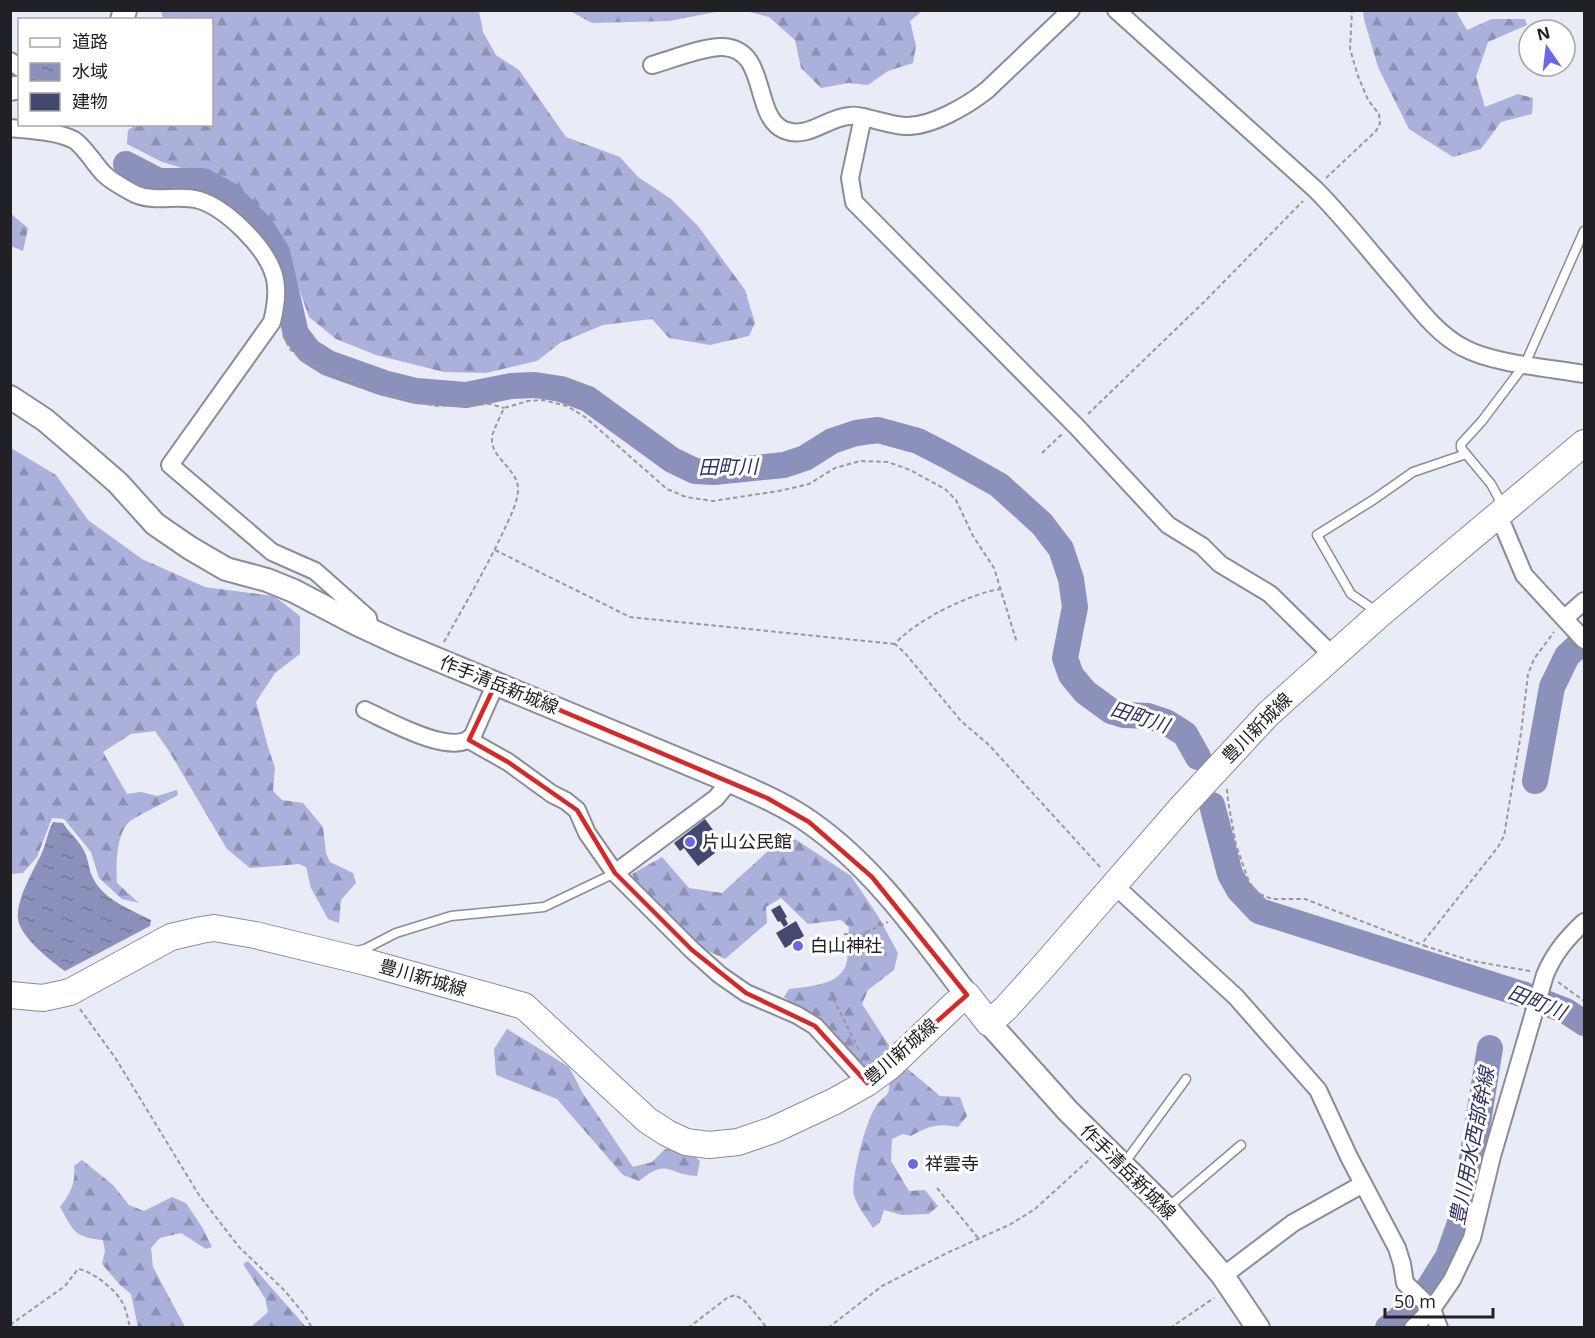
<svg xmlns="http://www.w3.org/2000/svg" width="1595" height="1338" viewBox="0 0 1595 1338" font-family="'Open Sans','Noto Sans JP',sans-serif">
	<defs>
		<pattern id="forest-firs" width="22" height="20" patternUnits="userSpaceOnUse" patternTransform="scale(1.5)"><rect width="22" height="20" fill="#acb1dc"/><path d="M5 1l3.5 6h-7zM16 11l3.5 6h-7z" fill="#8c90b2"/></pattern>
		<pattern id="water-ripples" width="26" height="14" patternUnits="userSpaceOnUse" patternTransform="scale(1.5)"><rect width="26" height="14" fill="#8c91bb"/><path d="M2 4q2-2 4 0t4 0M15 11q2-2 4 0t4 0" fill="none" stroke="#727698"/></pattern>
	</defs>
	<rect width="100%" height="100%" fill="#e9ebf6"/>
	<g fill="url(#forest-firs)">
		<polygon points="161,11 479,11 483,32 496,55 519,70 566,137 620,157 638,177 671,199 698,226 745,290 755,323 749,336 710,345 669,338 652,319 603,325 560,343 537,361 486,373 444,372 376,355 336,339 309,317 281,238 261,211 225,181 162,162 127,144 128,130 136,125 212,124 212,20 163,19"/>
		<polygon points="570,11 721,11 669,21 592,23"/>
		<polygon points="746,11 922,11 910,21 916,46 913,63 888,71 868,85 848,83 821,88 801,68 795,40 769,17"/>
		<polygon points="1363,11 1457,11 1457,13 1467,30 1492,19 1525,19 1527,25 1488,42 1476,77 1485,107 1518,94 1533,98 1532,114 1501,122 1481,149 1453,157 1409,129 1378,67 1364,19"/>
		<polygon points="10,213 28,228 23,251 11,246"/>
		<path d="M11,448l45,27 32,45 54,39 63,28 69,9 26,20v38l-25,19 -19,29 12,45 7,21 -2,23 9,9 21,3 20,24 3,26 4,9 23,11 3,10 -15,17 -2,23 -11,-4 -17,-31 -5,-21 -7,-3 -49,4 -23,-19 -58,-98 -14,-20 -24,3 -28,18 24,42 14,-2 16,4 20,-6 1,5c-10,6 -44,22 -50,28 -12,13 -12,43 -11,60l22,20 -17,-4 -23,-21 -8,-26 -27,-33 -12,-1 -15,39 -14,16 -12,1z"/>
		<path d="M795,839l56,37 27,40 20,37 -4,17 -26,20 -6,14 30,46 -26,23 -30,-37 -52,-39 5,-8c20,-3 53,-3 58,-28 2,-11 1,-23 2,-34l-8,-7 -33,4 -27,-26 -15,9 1,16 -42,36 -27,-13 -59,-56 -7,-16 30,-17 27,31 33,5 46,-42z"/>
		<path d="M507,1029l62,38 13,25 51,75 19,-5 13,-13 23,2 12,10 -3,15c-30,-1 -28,-19 -58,5l-16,-6 -66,-76 -61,-24 -2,-26z"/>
		<path d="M903,1065l37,31 20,1 7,19 -9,11c-21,-4 -29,-1 -47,9l-8,-2 -11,5 -1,22 18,30 16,-1 13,16 -9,8 -27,1 -18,-5 -4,12 -7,6c-6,-10 -16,-21 -19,-33 -4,-14 12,-74 21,-87 10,-16 16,-8 14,-32z"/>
		<path d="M82,1160l31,25 16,20 15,6 28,-14 14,6 16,24 10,20 -6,2 -25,-16 -21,5 -9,10 2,19 32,60h-47l-7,-33 -12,-10 -17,-20 3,-13 -2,-11c-30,-3 -29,-9 -43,-33 10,-13 16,-24 14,-41z"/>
		<polygon points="248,1261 306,1327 251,1327 268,1312 265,1298 243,1264"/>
	</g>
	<path fill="url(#water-ripples)" d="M53,822l10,1c6,10 15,16 20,26 6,9 5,21 11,31 11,20 37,30 57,40l-1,6 -85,45c-14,-10 -45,-34 -47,-52 -2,-19 14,-46 22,-62 6,-11 7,-24 13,-35z"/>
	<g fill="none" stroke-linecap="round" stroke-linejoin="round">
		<g stroke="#8c91bb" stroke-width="26">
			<polyline points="126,164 159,181 203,181 229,195 261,227 277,252 296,334 309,351 328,363 384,383 416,391 466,395 511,386 535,385 561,389 588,399 672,460 695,471 714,472 784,465 805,458 832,441 856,433 878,430 918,441 949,457 999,485 1042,524 1061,549 1071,579 1075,607 1065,658 1071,675 1085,692 1111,711 1124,715 1148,716 1166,722 1185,734 1198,757"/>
			<polyline points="1535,781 1552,687 1567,656 1584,640"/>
			<polyline points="1212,805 1230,874 1239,890 1259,911 1525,995 1566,1011 1584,1023"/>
			<polyline points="1388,1328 1398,1320 1428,1289 1448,1257 1463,1214 1490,1048"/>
		</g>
	</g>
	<g fill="#45486e">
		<polygon points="705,819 716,834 706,842 715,853 698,866 684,848 680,851 674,843"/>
		<polygon points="780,905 787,917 785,918 788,924 784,927 780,921 778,922 771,910"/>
		<polygon points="796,921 804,936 785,948 776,933"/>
	</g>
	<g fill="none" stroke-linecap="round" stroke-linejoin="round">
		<g stroke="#8a8c96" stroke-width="11">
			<g id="service">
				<polyline points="1504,508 1491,484 1461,448 1461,444 1482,421 1525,364 1584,231"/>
				<polyline points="1379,613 1351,594 1317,535 1373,500 1413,472 1466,454"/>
				<polyline points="357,951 365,949 396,933 451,916 544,907 615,873"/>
				<polyline points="1123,1165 1186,1079"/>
				<polyline points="1167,1208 1241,1145"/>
			</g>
		</g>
		<g stroke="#8a8c96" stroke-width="20">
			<g id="minor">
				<path d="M1071,10l-84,80c-20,16 -56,37 -82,36 -13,-1 -28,-6 -42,-9l-13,61 4,24 222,224 92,99 34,21 18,18 50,30 63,62"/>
				<path d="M1116,10l199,179c30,30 56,64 84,96 19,23 39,50 65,63 30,16 86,20 120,26"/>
				<polyline points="10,61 20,68"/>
				<path d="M652,65c18,-5 53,-19 71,-18 46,2 29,69 61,83 24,10 43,-13 66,-14 4,-1 9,0 13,1"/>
				<path d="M10,128c19,2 48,3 64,12 10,6 21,25 30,34 8,8 22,15 31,20 21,9 43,0 64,6 27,8 65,46 74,72 6,16 3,34 -1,50l-102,143 102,87 43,19 53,47 2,12"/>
				<polyline points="1499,516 1524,575 1584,640"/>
				<polyline points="1565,618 1584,601"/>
				<path d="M365,710c22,10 90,49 108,25l23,-52"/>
				<polyline points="469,740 508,762 552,794 566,801 577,810 587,833 615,873 692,950 720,975 746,993 797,1015 815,1026 867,1083"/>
				<polyline points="615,873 716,798 730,781"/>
				<polyline points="1114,885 1236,997 1318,1090 1349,1157 1397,1248 1402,1264 1405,1283 1432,1309 1439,1328"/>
				<polyline points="1223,1276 1293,1223 1363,1184"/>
				<path d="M1413,1328l19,-19 20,-29 20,-42 20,-82 53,-181c9,-22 22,-37 39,-53"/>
			</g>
		</g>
		<g stroke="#8a8c96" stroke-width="26">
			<g id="secondary">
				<polyline points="122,20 125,10"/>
				<polyline points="10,89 20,87"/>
				<path d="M10,397l35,23 42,36 31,27 37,41 35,24 36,21 41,11 27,11 63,33 41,19 332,138c27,12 56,24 81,42 64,45 109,111 156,172"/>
				<polyline points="989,1023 1068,1111 1166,1208 1223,1276 1258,1328"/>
			</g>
		</g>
		<g stroke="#8a8c96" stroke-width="28">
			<polyline id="primary" points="10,995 43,998 70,992 171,937 201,930 214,928 255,935 366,962 524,1006 647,1120 667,1133 686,1142 709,1145 738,1142 773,1130 835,1101 867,1083 889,1067 955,1004 967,995 989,1023 1006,1008 1042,968 1181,808 1268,714 1380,614 1584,443"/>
		</g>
		<g stroke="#9798a0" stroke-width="2" stroke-dasharray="4.5 3" stroke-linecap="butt">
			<polyline points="1326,178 1376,131 1380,123 1379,114 1368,100 1358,76 1350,49 1352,10"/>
			<polyline points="283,335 290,349 300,358 382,393 435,406 490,404 504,408"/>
			<polyline points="1088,414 1205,301 1303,201"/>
			<polyline points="1042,453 1062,434"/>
			<polyline points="495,550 630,617 895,644"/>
			<path d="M1001,589c-30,4 -87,32 -106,55l10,9 56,68 28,24 112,123"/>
			<path d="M444,642c21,-38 43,-75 61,-114 5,-11 13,-26 13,-39 0,-21 -28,-30 -26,-52 0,-4 9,-22 12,-29l24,-7 15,-1 24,6 18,11 82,72 19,8 27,4 66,-10 30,-7 26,-16 25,-7 28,1 22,8 35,19 11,11 17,36 21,32 23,75"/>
			<polyline points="1227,789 1228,801 1236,845 1249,882 1257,893 1272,899 1305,899 1425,946"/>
			<polyline points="844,934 860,935 888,922"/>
			<polyline points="1530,971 1472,961 1431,948 1425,946 1424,941 1498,847 1504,836 1521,733 1528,674 1534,659 1554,632"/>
			<polyline points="1558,982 1584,1001"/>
			<polyline points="830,992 859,1050"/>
			<polyline points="80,1009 116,1059 199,1195 239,1247 285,1291 304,1314 312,1328"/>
			<polyline points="937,1188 979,1239"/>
			<path d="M10,1325l55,-39 13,-17c13,1 40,22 45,35 4,7 5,16 7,24"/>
			<polyline points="688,1328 727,1298 735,1295 745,1301 767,1328"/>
			<polyline points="828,1328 882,1286 947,1253 1011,1224 1035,1209 1091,1158"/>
			<polyline points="1170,1328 1214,1298"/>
		</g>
		<use href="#service" stroke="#fff" stroke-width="8"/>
		<use href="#minor" stroke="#fff" stroke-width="16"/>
		<use href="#secondary" stroke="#fff" stroke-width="22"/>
		<use href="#primary" stroke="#fff" stroke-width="26"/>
	</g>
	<path fill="none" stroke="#d62828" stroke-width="4.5" stroke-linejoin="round" d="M496,683l271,115 42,24 63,55 95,118 -100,88 -52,-57 -69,-33 -54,-43 -77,-77 -38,-63 -69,-48 -39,-22z"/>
	<g fill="#6a68e2" stroke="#fff" stroke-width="2">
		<circle cx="690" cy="842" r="6"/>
		<circle cx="798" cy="946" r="6"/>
		<circle cx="913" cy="1164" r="6"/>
	</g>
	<g text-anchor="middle" stroke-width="6" stroke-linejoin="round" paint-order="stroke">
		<g font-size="18" fill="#212125" stroke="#fff">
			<text transform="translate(499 685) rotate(22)" y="6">作手清岳新城線</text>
			<text transform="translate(1257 728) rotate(-45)" y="6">豊川新城線</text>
			<text transform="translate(423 978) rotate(16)" y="6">豊川新城線</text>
			<text transform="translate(901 1052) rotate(-41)" y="6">豊川新城線</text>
			<text transform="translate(1128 1172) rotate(45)" y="6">作手清岳新城線</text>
		</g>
		<g font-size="18" fill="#212125" stroke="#fff" text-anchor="start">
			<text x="702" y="848">片山公民館</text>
			<text x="810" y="952">白山神社</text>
			<text x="925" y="1170">祥雲寺</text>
		</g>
		<g font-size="20" font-style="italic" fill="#2f3065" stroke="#fff">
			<text transform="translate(728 467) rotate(-1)" y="7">田町川</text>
			<text transform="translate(1140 717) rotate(18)" y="7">田町川</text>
			<text transform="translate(1537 1002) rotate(22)" y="7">田町川</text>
			<text transform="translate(1472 1146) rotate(-79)" y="7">豊川用水西部幹線</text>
		</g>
	</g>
	<rect width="1595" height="1338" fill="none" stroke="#212125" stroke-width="24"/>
	<rect x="18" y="18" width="195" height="108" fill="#ffffff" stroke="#a6a6a8" stroke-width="1.5"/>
	<rect x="30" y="38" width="30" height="9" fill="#ffffff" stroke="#a6a6a8" stroke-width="1.5"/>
	<text x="72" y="48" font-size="18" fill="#212125">道路</text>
	<rect x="30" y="63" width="30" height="18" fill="url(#water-ripples)" stroke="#a6a6a8" stroke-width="1.5"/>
	<text x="72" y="78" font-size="18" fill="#212125">水域</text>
	<rect x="30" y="93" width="30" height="18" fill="#45486e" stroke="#a6a6a8" stroke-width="1.5"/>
	<text x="72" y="108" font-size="18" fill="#212125">建物</text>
	<g transform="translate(1547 48) rotate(346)"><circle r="28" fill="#ffffff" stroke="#a6a6a8" stroke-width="1.5"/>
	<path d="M0-4.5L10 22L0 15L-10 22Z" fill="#6a68e2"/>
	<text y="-9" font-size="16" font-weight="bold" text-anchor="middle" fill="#212125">N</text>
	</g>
	<path d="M1385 1308v9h108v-9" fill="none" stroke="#212125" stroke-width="3"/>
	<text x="1394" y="1308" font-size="18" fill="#212125" stroke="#ffffff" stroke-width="4.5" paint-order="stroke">50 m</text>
</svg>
